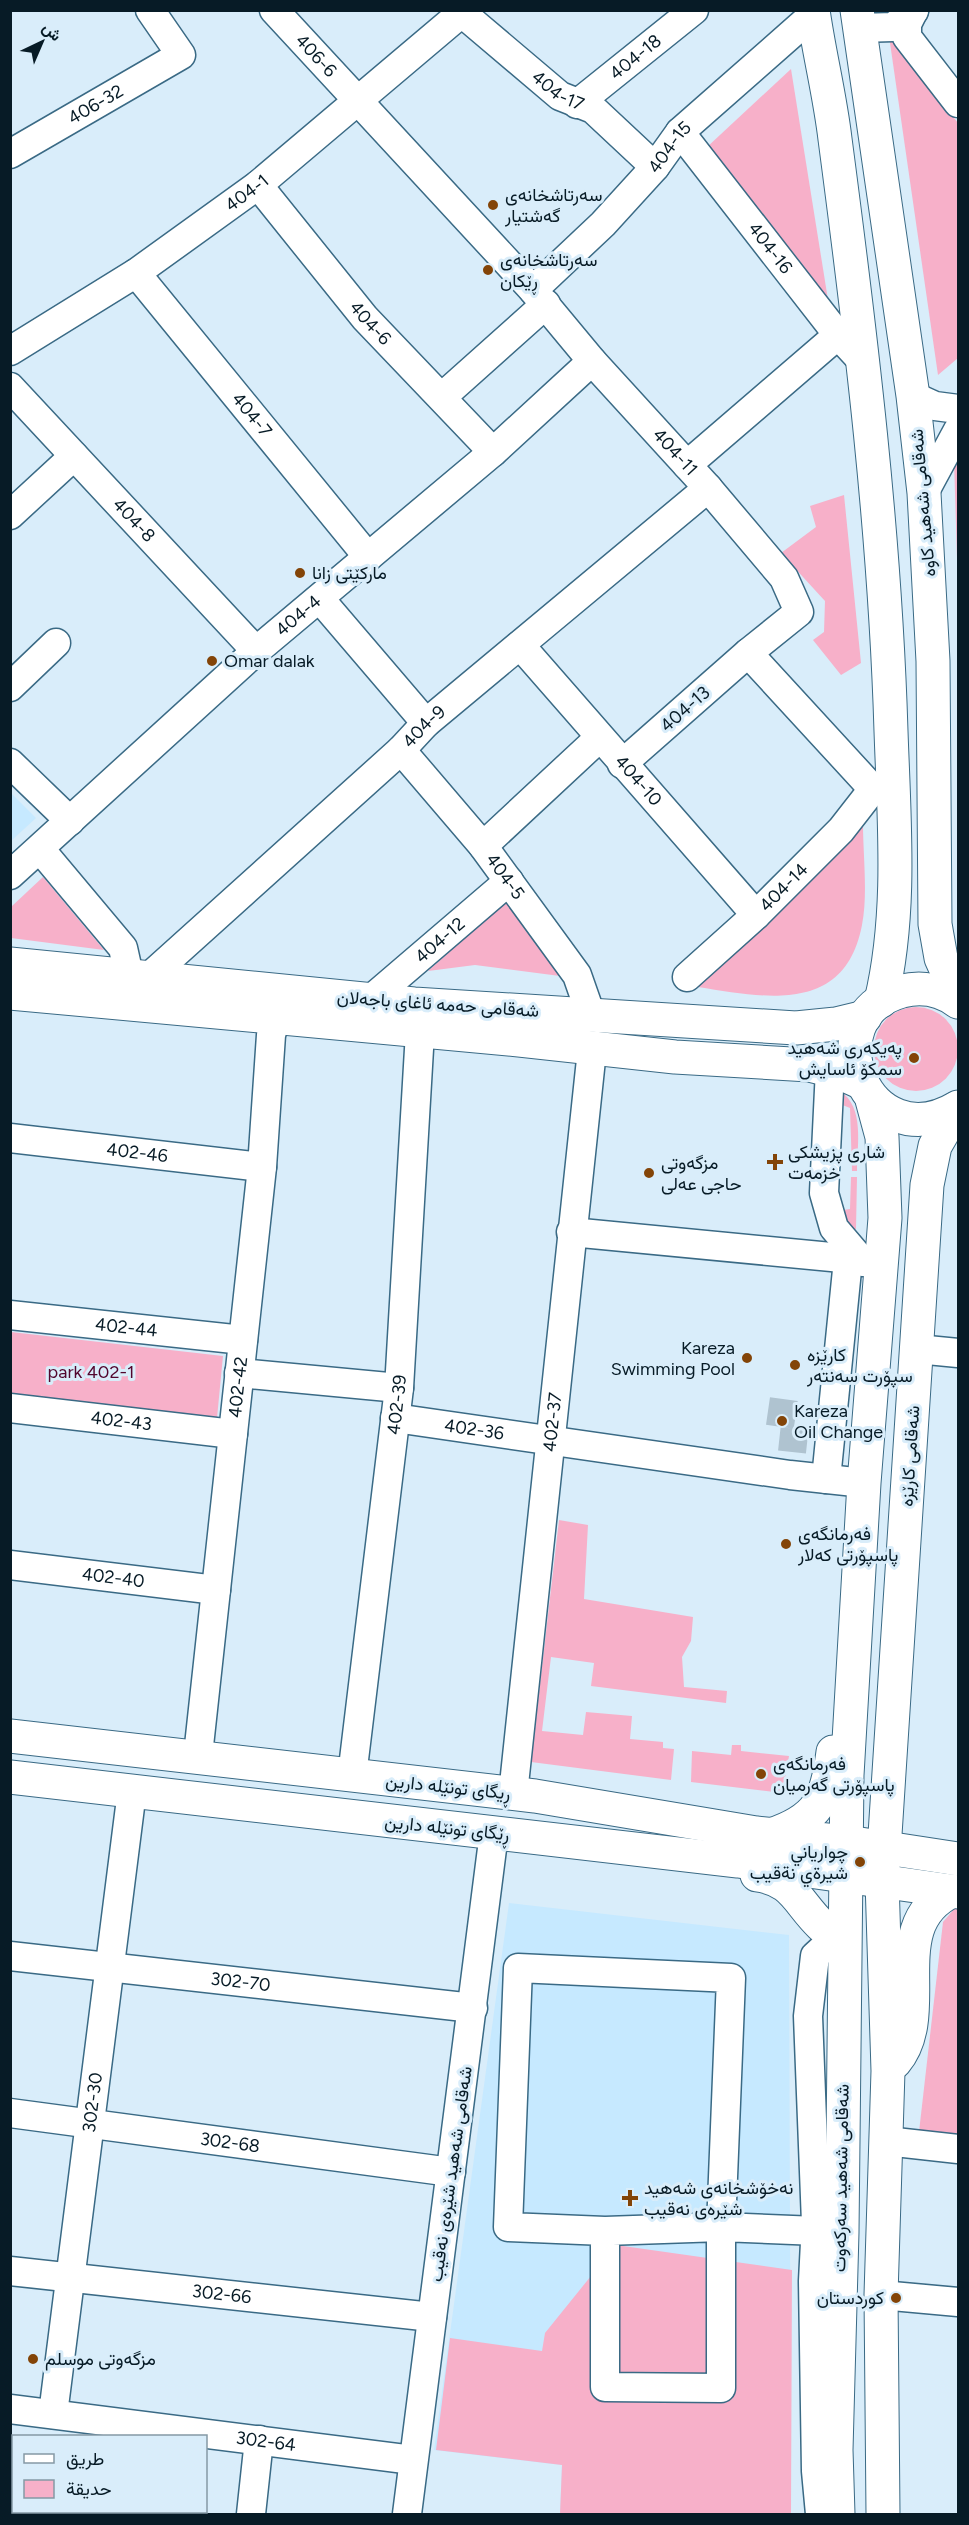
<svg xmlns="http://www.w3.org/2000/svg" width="969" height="2525" viewBox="0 0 969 2525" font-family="Figtree,Vazirmatn,sans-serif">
	<rect width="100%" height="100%" fill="#d9edfa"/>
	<g fill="#c6e9ff">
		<polygon points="11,793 36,818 11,841"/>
		<polygon points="509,1903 789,1935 791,2514 560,2514 562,2465 434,2450"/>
	</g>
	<g fill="#f7b0c9">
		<polygon points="889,36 958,123 958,358 938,375"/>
		<polygon points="791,69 829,306 706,148"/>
		<polygon points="958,456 958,592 954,460"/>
		<polygon points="844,495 861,663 841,675 813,640 824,632 825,601 781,553 816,527 810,506"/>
		<path d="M863,824c0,31 5,71 -1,101 -17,89 -95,73 -164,62z"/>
		<polygon points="43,877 104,950 11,938 11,907"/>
		<polygon points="513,895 583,979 475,965 428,971"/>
		<circle cx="916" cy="1049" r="42"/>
		<path d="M840,1091c25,16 17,55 17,80h-5l-2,-63 -10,-4z"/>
		<polygon points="851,1177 857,1177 856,1229 851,1229 843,1210 850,1209"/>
		<polygon points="11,1332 223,1356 217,1418 11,1395"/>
		<polygon points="559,1520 588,1525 584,1599 693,1617 691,1641 682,1657 684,1687 727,1691 726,1703 591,1686 594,1663 551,1657 542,1731 583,1735 586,1712 632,1716 630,1739 663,1742 663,1748 674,1749 671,1780 531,1762"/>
		<polygon points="732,1745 741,1745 741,1751 789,1756 783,1793 691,1782 692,1751 731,1755"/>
		<polygon points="955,1908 958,1908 958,2136 919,2132 943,1922"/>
		<polygon points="616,2245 792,2270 791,2514 560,2514 562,2465 436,2450 450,2338 542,2351 545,2333"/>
	</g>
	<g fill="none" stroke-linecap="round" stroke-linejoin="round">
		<polyline stroke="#afc3d0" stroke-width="28" stroke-dasharray="28 14" stroke-linecap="butt" points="768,1411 796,1415 792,1452"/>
		<g stroke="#3a6a85" stroke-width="31">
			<g id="minor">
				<path id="s1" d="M274,10l259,280 59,71 116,127 76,90 15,34 -51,41 -126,111"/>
				<polyline points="914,10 907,24 907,37 958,103"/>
				<path id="s2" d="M462,13l98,83 33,13 62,58"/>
				<polyline points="860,28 893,27 914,11"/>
				<path id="s3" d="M577,104l117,-94"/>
				<path id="s4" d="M680,132l158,203 25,27"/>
				<path id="s5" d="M10,154l171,-99 -31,-45"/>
				<path id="s6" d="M258,185l107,133 128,134"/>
				<path id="s7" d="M136,273l232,284"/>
				<path id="s8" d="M533,290l70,-66 52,-57 25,-35 134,-118"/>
				<path id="s9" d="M10,351l126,-78 122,-88 207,-175"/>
				<path id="s10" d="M10,387l246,264"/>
				<polyline points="913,396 935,406 958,409"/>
				<polyline points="442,397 546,304"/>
				<polyline points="687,465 838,335"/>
				<polyline points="924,493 958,430"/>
				<polyline points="10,515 74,456"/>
				<polyline points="320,599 426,723"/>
				<path id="s11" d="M520,645l236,270"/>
				<polyline points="748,653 873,789 893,790"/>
				<polyline points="10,687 56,643"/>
				<path id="s12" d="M401,750l82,96 94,129 14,40"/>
				<polyline points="10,763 70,821"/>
				<polyline points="483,846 599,738"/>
				<polyline points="40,849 123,948 129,975"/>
				<path id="s13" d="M10,875l246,-224 237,-199 99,-91"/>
				<path id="s14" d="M149,977l252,-227 25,-27 282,-235"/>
				<path id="s15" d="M687,977l69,-62 85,-85 32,-41"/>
				<path id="s16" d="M370,1000l139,-119"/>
				<polyline points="830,1069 824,1193 834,1228 863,1262"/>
				<path id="s17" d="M10,1138l252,29"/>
				<polyline points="571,1232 883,1262"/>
				<path id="s18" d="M10,1315l233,25"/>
				<polyline points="917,1349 958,1353"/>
				<polyline points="239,1373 399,1388"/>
				<path id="s19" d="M10,1408l223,26"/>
				<path id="s20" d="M395,1418l395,57 74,8"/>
				<polyline points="826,1479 848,1260"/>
				<path id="s21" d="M10,1565l206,25"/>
				<path id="s22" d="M198,1755l64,-588 9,-132 5,-18"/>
				<path id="s23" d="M352,1776l47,-388 21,-356"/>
				<path id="s24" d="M513,1794l79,-744"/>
				<path id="s25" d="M10,1956l463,52"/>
				<path id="s26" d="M10,2113l441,59"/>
				<polyline points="886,2141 958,2149"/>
				<polyline points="605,2231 605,2387 721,2388 721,2227 731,1978 518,1968 508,2227 605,2231 721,2227 842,2232"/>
				<path id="s27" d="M10,2271l422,46"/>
				<polyline points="881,2295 958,2302"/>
				<path id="s28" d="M10,2409l403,51"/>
				<path id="s29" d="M53,2414l79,-623"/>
				<polyline points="107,2514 107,2512"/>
				<polyline points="251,2514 259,2440"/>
				<polyline points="407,2514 494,1833"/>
				<polyline points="820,2514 816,2471 813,2281 816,2223 808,2016 815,1956 828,1944 844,1942"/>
			</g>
		</g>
		<g stroke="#3a6a85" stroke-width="35">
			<g id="major">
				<path d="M813,10c6,43 17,86 22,129 26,197 50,394 56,592 3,89 11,182 -10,270"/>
				<polyline points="857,10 913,396 924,493 933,661 935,924 941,958 958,996"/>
				<polyline points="10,964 414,1004 796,1028 836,1024 865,1017"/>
				<polyline points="10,993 519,1040 675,1057 809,1065 838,1072 860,1082"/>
				<path d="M958,1002c-16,-12 -36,-16 -56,-11 -93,26 -35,171 56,116"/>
				<polyline points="10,1736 535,1796 756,1833 847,1842 958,1859"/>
				<polyline points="10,1777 738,1861 958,1892"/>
				<path d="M771,1835c48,-16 56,-36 62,-83"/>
				<path d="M757,1875c37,5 40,27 64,50 7,7 15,12 23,17"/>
				<path d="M895,2062c42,-50 -14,-137 57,-171"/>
				<polyline points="838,2514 836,2450 842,2232 847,1775 864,1483 885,1218 882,1137 872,1100"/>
				<polyline points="883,2514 881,2295 888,2071 882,1881 927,1185 935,1146 957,1108"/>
			</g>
		</g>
		<use href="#minor" stroke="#fff" stroke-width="28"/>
		<use href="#major" stroke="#fff" stroke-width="33"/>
	</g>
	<g fill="#834407" stroke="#d9edfa" stroke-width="2">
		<circle cx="493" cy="205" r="6"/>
		<circle cx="488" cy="270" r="6"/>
		<circle cx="300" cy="573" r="6"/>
		<circle cx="212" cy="661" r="6"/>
		<circle cx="914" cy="1058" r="6"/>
		<path d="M772 1153h6v6h6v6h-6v6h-6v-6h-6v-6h6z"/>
		<circle cx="649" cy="1173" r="6"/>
		<circle cx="747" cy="1358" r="6"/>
		<circle cx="795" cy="1365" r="6"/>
		<circle cx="782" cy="1421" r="6"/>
		<circle cx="786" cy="1544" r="6"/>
		<circle cx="761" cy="1774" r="6"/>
		<circle cx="860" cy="1862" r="6"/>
		<path d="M627 2189h6v6h6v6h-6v6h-6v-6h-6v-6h6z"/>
		<circle cx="896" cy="2298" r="6"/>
		<circle cx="33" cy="2359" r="6"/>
	</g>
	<g text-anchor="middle" stroke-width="6" stroke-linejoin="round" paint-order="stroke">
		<g font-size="18" fill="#071b26" stroke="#d9edfa">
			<text dy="6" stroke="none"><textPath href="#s1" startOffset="62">406-6</textPath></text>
			<text dy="6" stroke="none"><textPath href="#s3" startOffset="75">404-18</textPath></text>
			<text dy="6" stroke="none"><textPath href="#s2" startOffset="124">404-17</textPath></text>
			<text dy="6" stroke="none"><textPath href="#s5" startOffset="99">406-32</textPath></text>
			<text dy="6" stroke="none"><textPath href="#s8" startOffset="198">404-15</textPath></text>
			<text dy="6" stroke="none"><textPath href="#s9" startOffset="285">404-1</textPath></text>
			<text dy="6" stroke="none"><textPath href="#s4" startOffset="147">404-16</textPath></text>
			<text dy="6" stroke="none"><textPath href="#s6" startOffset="178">404-6</textPath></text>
			<text dy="6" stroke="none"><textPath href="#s7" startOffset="183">404-7</textPath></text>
			<text dy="6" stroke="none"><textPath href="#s1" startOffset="597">404-11</textPath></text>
			<text transform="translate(923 503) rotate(-95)" y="6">شەقامی شەهید کاوە</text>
			<text dy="6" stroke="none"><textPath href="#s10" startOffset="182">404-8</textPath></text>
			<text dy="6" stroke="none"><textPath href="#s13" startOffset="388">404-4</textPath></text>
			<text transform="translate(685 709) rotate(-41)" y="6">404-13</text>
			<text dy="6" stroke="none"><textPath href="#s14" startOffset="372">404-9</textPath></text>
			<text dy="6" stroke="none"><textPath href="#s11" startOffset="180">404-10</textPath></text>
			<text dy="6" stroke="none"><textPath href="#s12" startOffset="164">404-5</textPath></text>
			<text dy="6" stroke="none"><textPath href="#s15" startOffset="132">404-14</textPath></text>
			<text dy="6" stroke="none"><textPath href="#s16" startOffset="92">404-12</textPath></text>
			<text transform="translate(438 1004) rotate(4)" y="6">شەقامی حەمە ئاغای باجەلان</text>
			<text dy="6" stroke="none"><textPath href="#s17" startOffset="128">402-46</textPath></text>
			<text dy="6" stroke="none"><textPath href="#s18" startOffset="117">402-44</textPath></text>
			<text dy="6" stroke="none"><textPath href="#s22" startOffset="370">402-42</textPath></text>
			<text dy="6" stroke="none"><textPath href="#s23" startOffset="374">402-39</textPath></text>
			<text dy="6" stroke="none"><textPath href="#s19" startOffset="112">402-43</textPath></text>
			<text dy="6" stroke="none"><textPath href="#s24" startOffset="374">402-37</textPath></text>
			<text dy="6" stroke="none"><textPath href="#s20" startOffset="80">402-36</textPath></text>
			<text transform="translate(910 1456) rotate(-86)" y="6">شەقامی کارێزە</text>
			<text dy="6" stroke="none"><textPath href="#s21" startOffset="104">402-40</textPath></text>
			<text transform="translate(448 1787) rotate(6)" y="6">ڕیگای تونێلە دارین</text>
			<text transform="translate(447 1828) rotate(6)" y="6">ڕێگای تونێلە دارین</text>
			<text dy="6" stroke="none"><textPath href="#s25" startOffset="232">302-70</textPath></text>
			<text dy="6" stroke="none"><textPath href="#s29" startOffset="314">302-30</textPath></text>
			<text dy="6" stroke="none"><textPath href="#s26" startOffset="222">302-68</textPath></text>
			<text transform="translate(451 2174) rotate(-82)" y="6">شەقامی شەهید شێرەی نەقیب</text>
			<text transform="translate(841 2178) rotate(-89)" y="6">شەقامی شەهید سەرکەوت</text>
			<text dy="6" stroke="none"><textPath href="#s27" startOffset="213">302-66</textPath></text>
			<text dy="6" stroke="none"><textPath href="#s28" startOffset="258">302-64</textPath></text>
		</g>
		<g font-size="18" fill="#071b26" stroke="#d9edfa" text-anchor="start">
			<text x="505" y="201">سەرتاشخانەی<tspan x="505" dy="21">گەشتیار</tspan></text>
			<text x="500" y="266">سەرتاشخانەی<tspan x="500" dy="21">ڕێکان</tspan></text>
			<text x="312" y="579">مارکێتی زانا</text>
			<text x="224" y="667">Omar dalak</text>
			<text x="902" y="1054" text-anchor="end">پەیکەری شەهید<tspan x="902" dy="21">سمکۆ ئاسایش</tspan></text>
			<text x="788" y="1158">شاری پزیشکی<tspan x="788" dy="21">خزمەت</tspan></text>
			<text x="661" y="1169">مزگەوتی<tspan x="661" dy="21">حاجی عەلی</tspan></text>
			<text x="735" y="1354" text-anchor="end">Kareza<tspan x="735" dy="21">Swimming Pool</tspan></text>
			<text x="807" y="1361">کارێزە<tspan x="807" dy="21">سپۆرت سەنتەر</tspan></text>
			<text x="794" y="1417">Kareza<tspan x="794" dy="21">Oil Change</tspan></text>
			<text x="798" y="1540">فەرمانگەی<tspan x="798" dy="21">پاسپۆرتی کەلار</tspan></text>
			<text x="773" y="1770">فەرمانگەی<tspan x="773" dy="21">پاسپۆرتی گەرمیان</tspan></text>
			<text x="848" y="1858" text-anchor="end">چوارياني<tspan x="848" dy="21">شيرةي نةقيب</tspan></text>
			<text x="644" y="2194">نەخۆشخانەی شەهید<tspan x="644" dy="21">شێرەی نەقیب</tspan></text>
			<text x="884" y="2304" text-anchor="end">كوردستان</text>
			<text x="45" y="2365">مزگەوتی موسلم</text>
		</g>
		<g font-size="18" fill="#52062e" stroke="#d9edfa">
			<text x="91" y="1378">park 402-1</text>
		</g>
	</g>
	<rect width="969" height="2525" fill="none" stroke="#071b26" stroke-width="24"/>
	<rect x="12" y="2435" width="195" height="78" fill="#d9edfa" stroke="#8599a5" stroke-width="1.5"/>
	<rect x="24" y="2454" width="30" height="9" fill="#ffffff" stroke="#8599a5" stroke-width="1.5"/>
	<text x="66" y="2465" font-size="18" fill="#071b26">طريق</text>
	<rect x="24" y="2480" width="30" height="18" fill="#f7b0c9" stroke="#8599a5" stroke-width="1.5"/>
	<text x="66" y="2495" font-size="18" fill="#071b26">حديقة</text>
	<g transform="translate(42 42) rotate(44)" stroke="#d9edfa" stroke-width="4.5" paint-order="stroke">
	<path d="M0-4.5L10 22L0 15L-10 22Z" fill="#071b26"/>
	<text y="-9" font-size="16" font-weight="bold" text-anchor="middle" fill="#071b26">ش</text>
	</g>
</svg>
